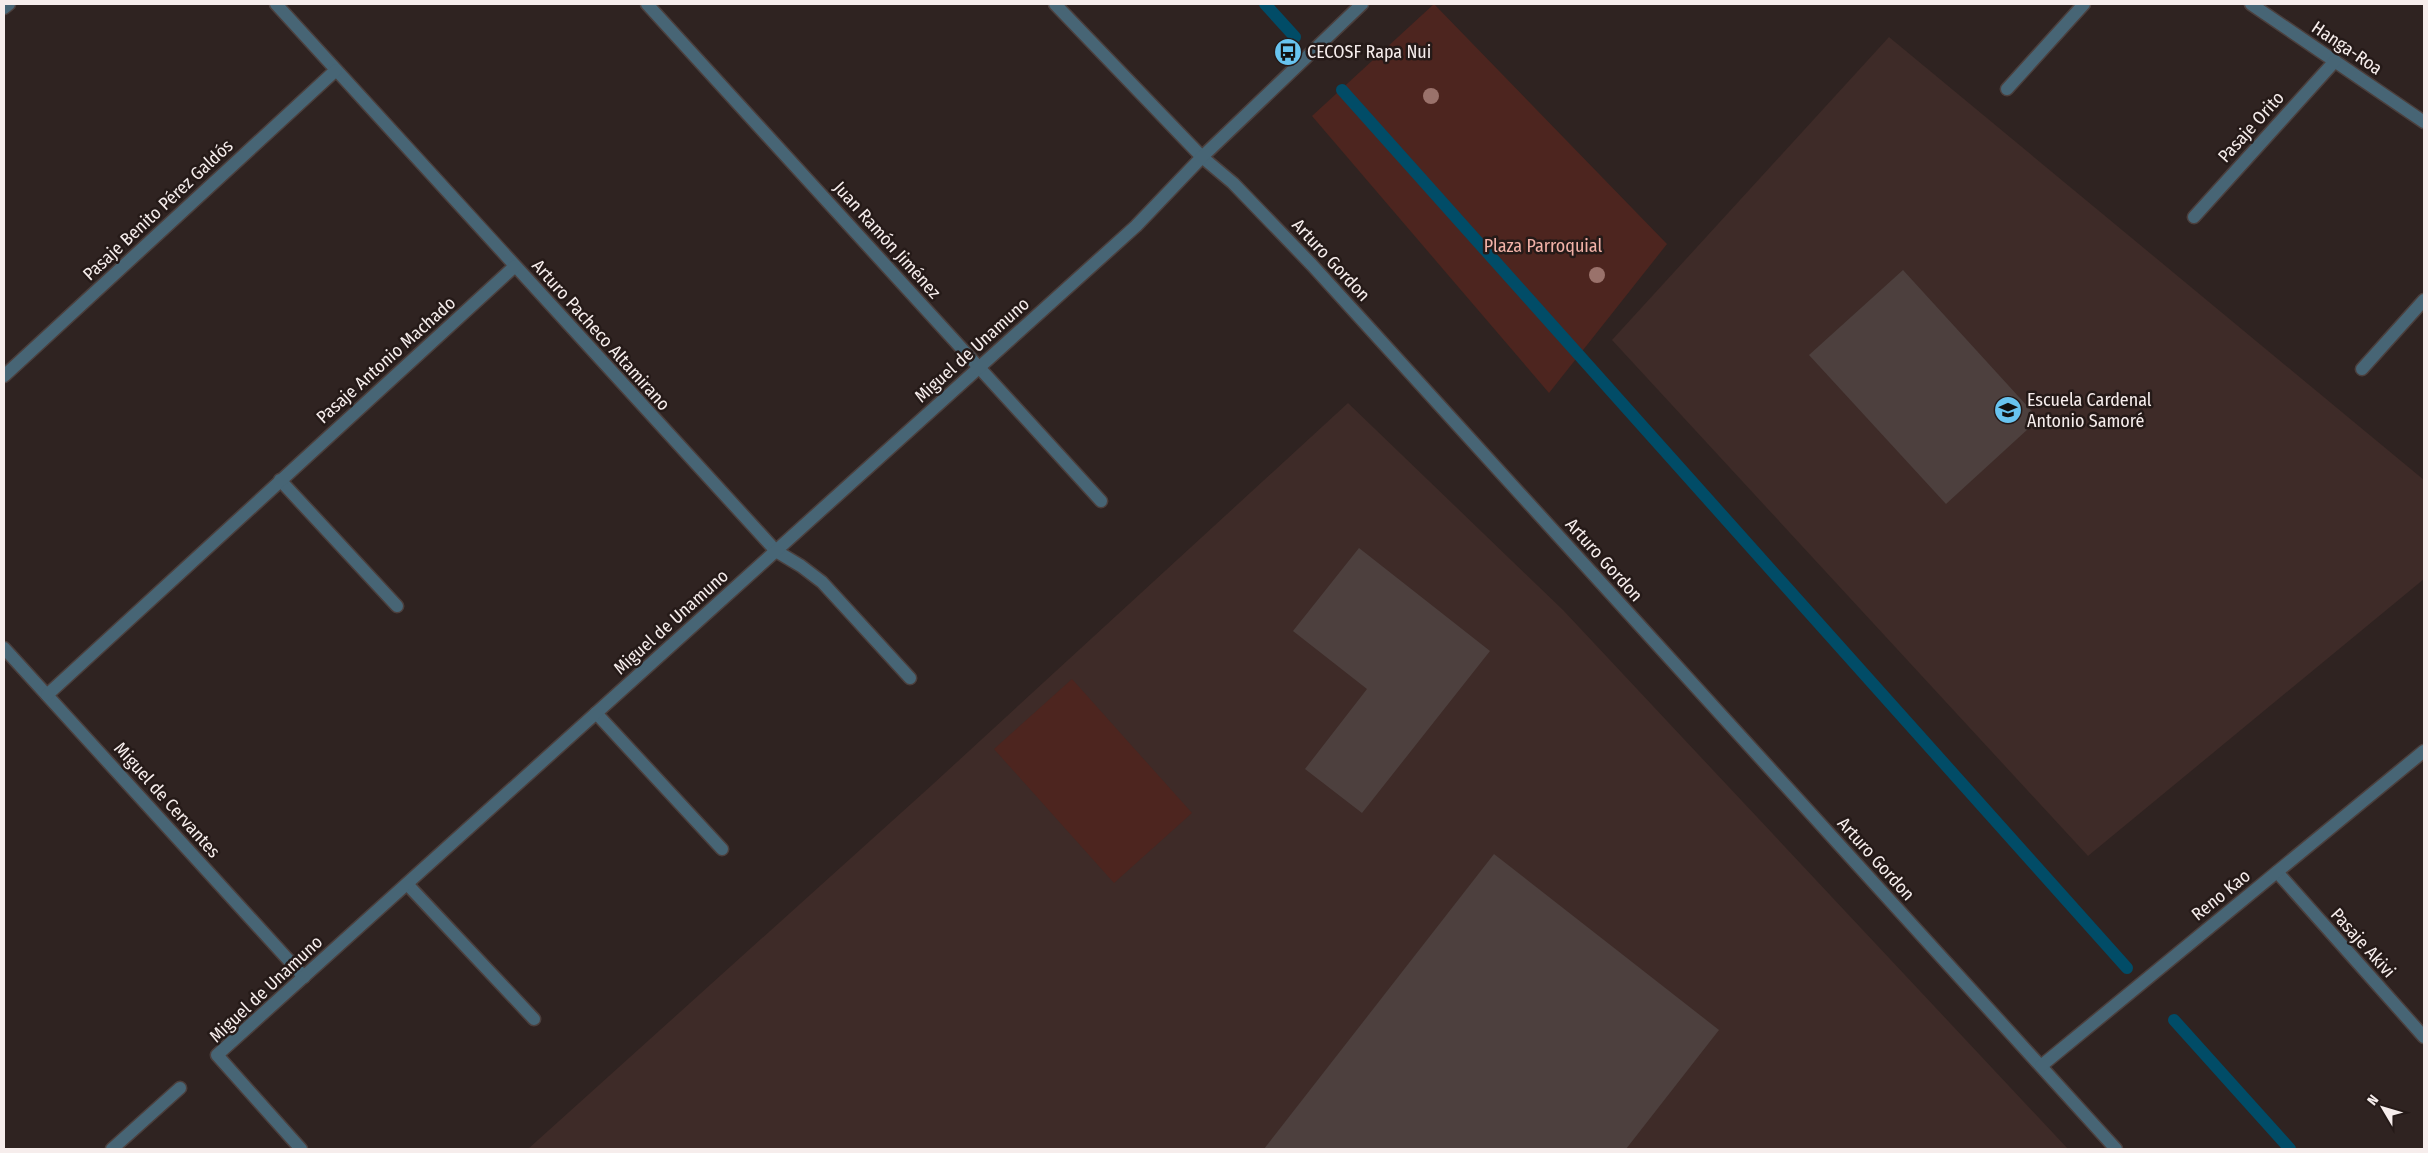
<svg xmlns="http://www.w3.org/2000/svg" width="2428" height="1153" viewBox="0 0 2428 1153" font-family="'Fira Sans Condensed',sans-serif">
	<rect width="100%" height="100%" fill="#2f2321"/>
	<g fill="#3e2b28">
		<polygon points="1889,37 2424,480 2424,579 2088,856 1612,340"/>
		<polygon points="1348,403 1563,610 2068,1149 528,1149 932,785"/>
	</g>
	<g fill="#4d251f">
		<polygon points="1434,4 1667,244 1549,393 1312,116"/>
		<polygon points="1072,679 1192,813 1114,883 994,749"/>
	</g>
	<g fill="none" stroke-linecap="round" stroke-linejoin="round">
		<g stroke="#014c67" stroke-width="12">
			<polyline points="1265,4 1295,37"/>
			<polyline points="1342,90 2127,968"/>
			<polyline points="2174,1020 2290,1149"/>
		</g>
	</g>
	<g fill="#4d403e">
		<polygon points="1903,270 2039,419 1946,504 1809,355"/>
		<polygon points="1359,548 1490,651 1362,813 1305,769 1367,689 1293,631"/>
		<polygon points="1494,854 1719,1030 1626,1149 1264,1149"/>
	</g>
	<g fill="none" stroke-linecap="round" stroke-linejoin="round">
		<g stroke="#4b3f3d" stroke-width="15">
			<g id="minor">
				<polyline points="276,4 776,551 801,566 822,582 910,678"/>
				<polyline points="647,4 1101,501"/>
				<polyline points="1055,4 1202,157 1233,183 1312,265 2116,1149"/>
				<polyline points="2251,4 2424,122"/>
				<polyline points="4,8 9,4"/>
				<polyline points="2007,89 2084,4"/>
				<polyline points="2194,217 2335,61"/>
				<polyline points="2362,369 2424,300"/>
				<polyline points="4,376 336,70"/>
				<polyline points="280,480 397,606"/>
				<polyline points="4,648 304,977"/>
				<polyline points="47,695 515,266"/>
				<polyline points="596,713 722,849"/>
				<polyline points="2277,872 2424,1037"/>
				<polyline points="407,884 534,1019"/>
				<polyline points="2041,1066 2424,751"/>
				<polyline points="112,1149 180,1088"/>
				<polyline points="301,1149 217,1055 1136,226 1202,157 1362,4"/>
			</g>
		</g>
		<use href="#minor" stroke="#476575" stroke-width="12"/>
	</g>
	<g fill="#9a726b">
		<circle cx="1431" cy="96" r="8"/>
		<circle cx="1597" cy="275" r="8"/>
	</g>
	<defs>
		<g id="bus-disc" transform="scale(1.4375)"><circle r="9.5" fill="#68c4f0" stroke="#251a18"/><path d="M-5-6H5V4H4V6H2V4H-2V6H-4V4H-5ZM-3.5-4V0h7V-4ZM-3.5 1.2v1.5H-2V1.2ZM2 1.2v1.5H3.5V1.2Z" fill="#111"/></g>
		<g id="school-disc" transform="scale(1.4375)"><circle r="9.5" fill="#68c4f0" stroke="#251a18"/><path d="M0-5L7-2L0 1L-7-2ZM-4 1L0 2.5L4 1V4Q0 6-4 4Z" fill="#111"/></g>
	</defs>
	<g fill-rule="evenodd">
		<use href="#bus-disc" x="1288" y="52"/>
		<use href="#school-disc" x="2008" y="410"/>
	</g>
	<g text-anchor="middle" stroke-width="5" stroke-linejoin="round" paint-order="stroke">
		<g font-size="18" fill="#f6edec" stroke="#251a18">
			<text transform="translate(2347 48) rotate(34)" y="6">Hanga-Roa</text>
			<text transform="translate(2251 127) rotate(-48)" y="6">Pasaje Orito</text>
			<text transform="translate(158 210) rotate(-43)" y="6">Pasaje Benito Pérez Galdós</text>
			<text transform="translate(887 240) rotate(48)" y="6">Juan Ramón Jiménez</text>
			<text transform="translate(1331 260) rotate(47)" y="6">Arturo Gordon</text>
			<text transform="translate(601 335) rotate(48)" y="6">Arturo Pacheco Altamirano</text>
			<text transform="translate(972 350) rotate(-42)" y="6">Miguel de Unamuno</text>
			<text transform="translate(386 360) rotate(-42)" y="6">Pasaje Antonio Machado</text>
			<text transform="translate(1604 560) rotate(48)" y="6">Arturo Gordon</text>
			<text transform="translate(671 622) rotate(-42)" y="6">Miguel de Unamuno</text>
			<text transform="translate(167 800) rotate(48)" y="6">Miguel de Cervantes</text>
			<text transform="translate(1876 859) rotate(48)" y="6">Arturo Gordon</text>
			<text transform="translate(2221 895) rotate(-39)" y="6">Reno Kao</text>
			<text transform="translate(2363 943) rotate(48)" y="6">Pasaje Akivi</text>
			<text transform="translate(266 989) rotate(-43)" y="6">Miguel de Unamuno</text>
		</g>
		<g font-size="18" fill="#f6edec" stroke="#251a18" text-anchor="start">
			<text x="1307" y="58">CECOSF Rapa Nui</text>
			<text x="2027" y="406">Escuela Cardenal<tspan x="2027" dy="21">Antonio Samoré</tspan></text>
		</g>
		<g font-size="18" fill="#f2b2a8" stroke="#251a18">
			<text x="1543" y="252">Plaza Parroquial</text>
		</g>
	</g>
	<rect width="2428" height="1153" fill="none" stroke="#f6edec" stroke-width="10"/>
	<g transform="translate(2383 1108) rotate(308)" stroke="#251a18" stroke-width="4" paint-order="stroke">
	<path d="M0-4L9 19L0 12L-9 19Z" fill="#f6edec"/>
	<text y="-8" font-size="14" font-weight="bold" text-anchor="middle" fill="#f6edec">N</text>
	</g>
</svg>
